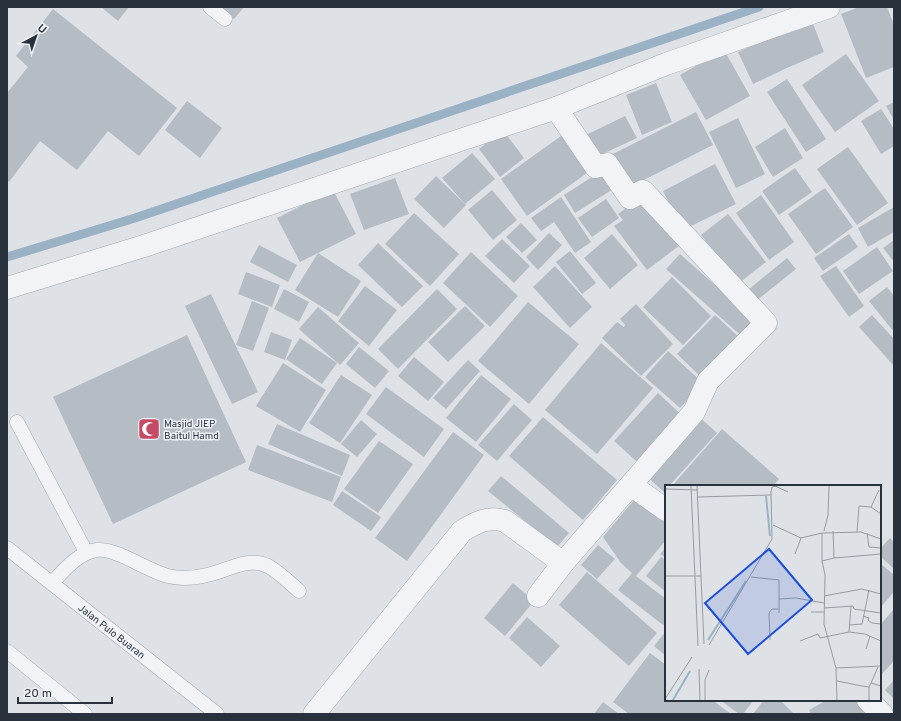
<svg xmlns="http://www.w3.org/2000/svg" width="901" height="721" viewBox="0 0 901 721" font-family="Overpass,sans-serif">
	<rect width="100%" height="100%" fill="#dee2e7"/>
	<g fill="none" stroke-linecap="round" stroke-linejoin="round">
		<polyline stroke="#9bb2c5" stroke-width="9" points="7,257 135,218 759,7"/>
	</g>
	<g fill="#b6bcc3">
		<polygon points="101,7 129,7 118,21"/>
		<polygon points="218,7 244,7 234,19"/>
		<polygon points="859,7 887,7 894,25 894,67 866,78 841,14"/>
		<polygon points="53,9 177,108 139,156 108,131 77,170 40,141 9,182 7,180 7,93 28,67 16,56"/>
		<polygon points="812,21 824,52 787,68 753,84 738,52 774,36"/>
		<polygon points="724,50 750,96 706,120 680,75"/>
		<polygon points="846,54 879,101 835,132 802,85"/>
		<polygon points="787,79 826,139 806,152 767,92"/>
		<polygon points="656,83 672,122 642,135 626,95"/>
		<polygon points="187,101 222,128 200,158 165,130"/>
		<polygon points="894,102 894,120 886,106"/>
		<polygon points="881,109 894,129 894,146 881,154 861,121"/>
		<polygon points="696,112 713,145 626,189 609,156"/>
		<polygon points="625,116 637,138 594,158 584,136"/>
		<polygon points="738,118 765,174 736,188 709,132"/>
		<polygon points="785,128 803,158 773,177 755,147"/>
		<polygon points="503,130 524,158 500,177 479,149"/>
		<polygon points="568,131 594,168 527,216 501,179"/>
		<polygon points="848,147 888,203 857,225 817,169"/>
		<polygon points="472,153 495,179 465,204 442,178"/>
		<polygon points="715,164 736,204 683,230 663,191"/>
		<polygon points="606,168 618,186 575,213 564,195"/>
		<polygon points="795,168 812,192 779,215 762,191"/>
		<polygon points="436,176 466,205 444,228 414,199"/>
		<polygon points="395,178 409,214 364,230 350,194"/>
		<polygon points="825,188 853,227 816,254 788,214"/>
		<polygon points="333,190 356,234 300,262 277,218"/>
		<polygon points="492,190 517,220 493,240 468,210"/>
		<polygon points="761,195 794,242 769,260 736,213"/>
		<polygon points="642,196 680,245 647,270 614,226 623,220 618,214"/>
		<polygon points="561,197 591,242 575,253 554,222 541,231 531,218"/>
		<polygon points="606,199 619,218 592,237 578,218"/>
		<polygon points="894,207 894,232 868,247 858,228"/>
		<polygon points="414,213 459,254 430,286 385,244"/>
		<polygon points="728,214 766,262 739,283 701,235"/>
		<polygon points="521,223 537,240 522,253 506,237"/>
		<polygon points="549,233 562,245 538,270 526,257"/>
		<polygon points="612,234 638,265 610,289 584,258"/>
		<polygon points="849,234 858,247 823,271 814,258"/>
		<polygon points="502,239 530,266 514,283 485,256"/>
		<polygon points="894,240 894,262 883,248"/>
		<polygon points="378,243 423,286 402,307 358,265"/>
		<polygon points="259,245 297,265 288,282 250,262"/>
		<polygon points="877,247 893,271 859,294 843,271"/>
		<polygon points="570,251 596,283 582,294 556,262"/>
		<polygon points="471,252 518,296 490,327 443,283"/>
		<polygon points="318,253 361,281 338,317 295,290"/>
		<polygon points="680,254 760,325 746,340 666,269"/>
		<polygon points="787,258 796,269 756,301 748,290"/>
		<polygon points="555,266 592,307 570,328 533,287"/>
		<polygon points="836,266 864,306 849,317 820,276"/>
		<polygon points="246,272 280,285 272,307 238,294"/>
		<polygon points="672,277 711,316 683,345 643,307"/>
		<polygon points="365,286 397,310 369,346 338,321"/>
		<polygon points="887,287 894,296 894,332 869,301"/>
		<polygon points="284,289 309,302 299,322 274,309"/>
		<polygon points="437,289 457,309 398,369 378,349"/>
		<polygon points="211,294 258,392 232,404 185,306"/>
		<polygon points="252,301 269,308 253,351 236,345"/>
		<polygon points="528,302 579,344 529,404 478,361"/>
		<polygon points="636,304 673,344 641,376 602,338 617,322 624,327 625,325 620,319"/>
		<polygon points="465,306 485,326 448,362 428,342"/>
		<polygon points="318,307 359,343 340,365 299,329"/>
		<polygon points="715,315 742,340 704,380 677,354"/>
		<polygon points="872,315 894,339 894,366 859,327"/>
		<polygon points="271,332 292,340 285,360 264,352"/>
		<polygon points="187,335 246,462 113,524 53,397"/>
		<polygon points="300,338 337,363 322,384 286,359"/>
		<polygon points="601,343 653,388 597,454 545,410"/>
		<polygon points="359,347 389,371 375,388 346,364"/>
		<polygon points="668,351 703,383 680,408 645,377"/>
		<polygon points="414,357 444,382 428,401 398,376"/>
		<polygon points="468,360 480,371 446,409 433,398"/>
		<polygon points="283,363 326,390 300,432 256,406"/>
		<polygon points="341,375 372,395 340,443 309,423"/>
		<polygon points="481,375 511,399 476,442 446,418"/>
		<polygon points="386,387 444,429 424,457 366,414"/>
		<polygon points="658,393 687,420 644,468 614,441"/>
		<polygon points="514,404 532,420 497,461 478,445"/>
		<polygon points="696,414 717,433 669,486 666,486 666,490 664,492 643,473"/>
		<polygon points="543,417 617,480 583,520 509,456"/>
		<polygon points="361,420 377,434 357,457 341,444"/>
		<polygon points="277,424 350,455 342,476 268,444"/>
		<polygon points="722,429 779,479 773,486 672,486"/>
		<polygon points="453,432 484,455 407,561 375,538"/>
		<polygon points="379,441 413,464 378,513 344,489"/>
		<polygon points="257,445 341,477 332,502 248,470"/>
		<polygon points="501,476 569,533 557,547 488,491"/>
		<polygon points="342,491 381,517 371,531 333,505"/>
		<polygon points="638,495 666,512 666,540 636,576 666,599 666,622 663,625 618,590 632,573 621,563 603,537"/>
		<polygon points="890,538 894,542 894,569 880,556 880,549"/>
		<polygon points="598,545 615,559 597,579 581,565"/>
		<polygon points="666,547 666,558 660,554"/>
		<polygon points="661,557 666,561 666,592 646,576"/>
		<polygon points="880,563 894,575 894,592 880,608"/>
		<polygon points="587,572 657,633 629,666 559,605"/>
		<polygon points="513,583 534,601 505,636 484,618"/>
		<polygon points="894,609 894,661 881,675 880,674 880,625"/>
		<polygon points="527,617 560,646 541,667 509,638"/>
		<polygon points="666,631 666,656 654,646"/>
		<polygon points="650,653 666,665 666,700 712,700 731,714 629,714 613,702"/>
		<polygon points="894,680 894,699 885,690"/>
		<polygon points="720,700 754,700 743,714 739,714"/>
		<polygon points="764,700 780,700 794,714 753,714"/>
		<polygon points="827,700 857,700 864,713 811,714 809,710"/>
		<polygon points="603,702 619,714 594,714"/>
	</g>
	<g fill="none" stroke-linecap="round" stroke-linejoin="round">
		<g stroke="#a4a9b1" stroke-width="15">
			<g id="lane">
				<polyline points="210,7 225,19"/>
				<polyline points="17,422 86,552"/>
				<polyline points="7,548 217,714"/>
				<path d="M52,583c12,-13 27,-31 45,-33 20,-2 50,21 71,26 12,3 27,2 39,-1 20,-4 41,-19 61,-9 12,7 21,16 31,25"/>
				<polyline points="7,651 85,714"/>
			</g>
		</g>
		<g stroke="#a4a9b1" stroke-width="23">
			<g id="street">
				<polyline points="7,288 144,246 556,108 666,64 829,7"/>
				<polyline points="631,485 666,510"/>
				<polyline points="538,596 563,563 694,412 708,381 766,323 643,191 630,198 607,164 596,167 556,108"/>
				<polyline points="868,700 882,714"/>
				<path d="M314,714l148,-183c15,-9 26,-15 43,-10l58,42"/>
			</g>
		</g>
		<use href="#lane" stroke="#f1f3f6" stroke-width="14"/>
		<use href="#street" stroke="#f1f3f6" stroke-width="22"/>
	</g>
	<defs>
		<g id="mosque-square" transform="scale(1.15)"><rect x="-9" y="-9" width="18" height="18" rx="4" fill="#c54b65" stroke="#eef1f5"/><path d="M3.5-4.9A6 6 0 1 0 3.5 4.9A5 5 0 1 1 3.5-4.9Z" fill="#fff"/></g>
	</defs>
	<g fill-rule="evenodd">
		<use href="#mosque-square" x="149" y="429"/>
	</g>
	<g text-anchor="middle" stroke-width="3" stroke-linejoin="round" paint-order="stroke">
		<g font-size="10" fill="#29313d" stroke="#eef1f5" text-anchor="start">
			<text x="164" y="427">Masjid JIEP<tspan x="164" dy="12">Baitul Hamd</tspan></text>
		</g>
		<g font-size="10" fill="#29313d" stroke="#eef1f5">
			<text transform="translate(112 631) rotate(38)" y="4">Jalan Pulo Buaran</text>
		</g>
	</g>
	<g transform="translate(665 485)">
		<rect width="216" height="216" fill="#dee2e7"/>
		<path fill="none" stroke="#9bb2c5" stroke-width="2" d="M101,11l4,40M43,155l38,-59M8,215l17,-29"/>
		<path fill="none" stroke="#969ba3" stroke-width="1" d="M26,1l7,160M32,1l7,158M110,1l13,6M0,4l33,1M33,12l73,-2M206,22l8,-17M108,40l28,13 21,-5M159,46l4,-16 1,-29M192,47l2,-26 12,1 10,7M202,48l2,14 12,1M130,69l6,-16M169,73l47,-4M157,76l12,-3 -1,-27M0,91h36M86,92l28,3v33M159,111l38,-7 19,5M114,114l17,-1 28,5M159,123l29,-2 1,3 27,4M146,127h13M198,131l6,2 -1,2 4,3 9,1M185,140l12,-1 7,-34M184,147l2,-26M105,155l-1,-27 3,-4h6M135,156l18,-7 2,4 29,-6 16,2 16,7M44,160l63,-106 -1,-47 1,-5 5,-1M201,164l4,-13M171,183l45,-2M34,184l1,31M172,196l25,5 7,1 2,-4 10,3M206,198l7,-16M204,202v13M0,214l27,-42M40,215v-20l4,-10M172,215l-1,-32 -12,-44 1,-49 -3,-14v-28l39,-1 20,7"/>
		<path fill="#1d4ed8" fill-opacity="0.15" stroke="#1d4ed8" stroke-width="2" d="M104,64l43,51 -64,54 -43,-51z"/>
		<rect width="216" height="216" fill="none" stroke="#29313d" stroke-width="2"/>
	</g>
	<rect width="901" height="721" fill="none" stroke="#29313d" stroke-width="16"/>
	<g transform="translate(36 36) rotate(40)" stroke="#eef1f5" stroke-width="3" paint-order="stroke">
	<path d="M0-3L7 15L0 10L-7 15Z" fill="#29313d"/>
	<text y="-6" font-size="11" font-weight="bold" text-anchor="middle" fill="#29313d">U</text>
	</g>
	<path d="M18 697v6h94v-6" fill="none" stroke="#29313d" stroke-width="2"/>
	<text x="24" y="697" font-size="12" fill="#29313d" stroke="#eef1f5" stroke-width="3" paint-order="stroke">20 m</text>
</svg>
